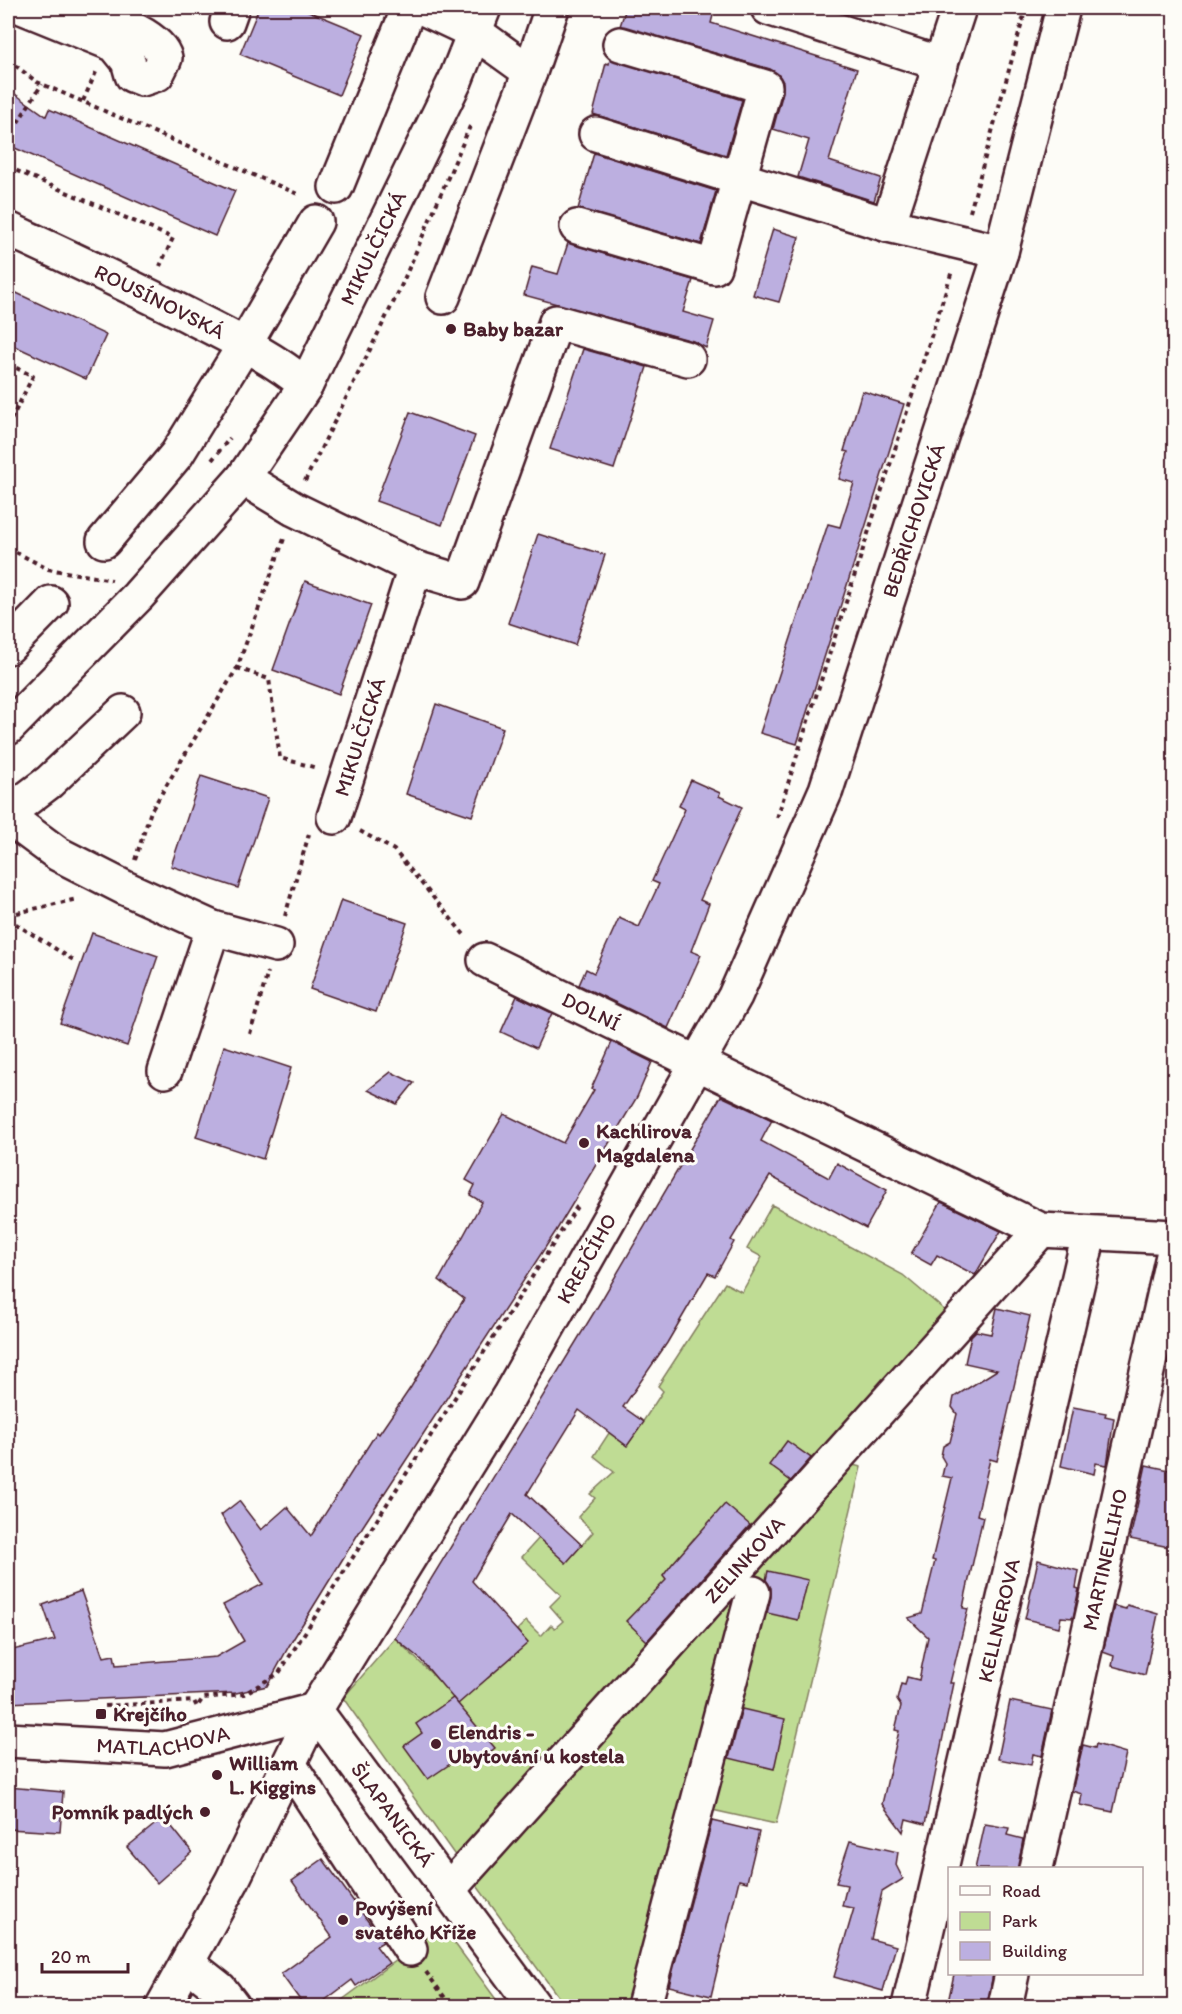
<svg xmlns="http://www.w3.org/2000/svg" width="1182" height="2014" viewBox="0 0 1182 2014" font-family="Itim,sans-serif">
	<rect width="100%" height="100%" fill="#fdfcf7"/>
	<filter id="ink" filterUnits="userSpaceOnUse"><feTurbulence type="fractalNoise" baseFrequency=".0167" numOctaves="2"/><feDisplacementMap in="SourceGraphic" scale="12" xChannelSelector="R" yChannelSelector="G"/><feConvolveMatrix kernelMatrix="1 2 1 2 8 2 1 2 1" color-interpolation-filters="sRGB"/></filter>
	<g filter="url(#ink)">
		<g fill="#bfdc94" stroke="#847e60" stroke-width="1.5">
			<polygon points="772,1205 903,1275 948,1313 814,1460 787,1441 770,1465 794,1483 724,1561 694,1538 663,1576 687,1598 698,1587 700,1588 459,1861 343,1698 395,1638 437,1679 468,1657 488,1678 508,1660 502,1654 521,1635 517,1630 526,1621 541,1636 551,1625 555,1628 563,1621 550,1606 561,1595 522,1557 539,1538 566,1563 593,1532 578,1517 595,1498 590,1494 614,1472 594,1456 609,1433 627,1446 663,1391 658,1386 725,1283 742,1292 762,1257 747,1249"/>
			<polygon points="841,1462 861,1467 776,1824 703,1808 650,2006 565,2006 472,1879"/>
			<polygon points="442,1926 501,2006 334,2006"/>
		</g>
		<g fill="#bcafe0" stroke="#4a1f2b" stroke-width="1.5">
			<polygon points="259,8 301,8 364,34 339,95 240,54"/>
			<polygon points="626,8 715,8 711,23 857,69 829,161 881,178 874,201 798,177 809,140 773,129 783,92 783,82 778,74 770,69 620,26"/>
			<polygon points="610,59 742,100 726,155 593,114 606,63 609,64"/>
			<polygon points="8,89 46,116 49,109 235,191 215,236 8,145"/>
			<polygon points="594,153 716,191 701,244 578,209"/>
			<polygon points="773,229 799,237 779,302 753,295"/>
			<polygon points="568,243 693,280 683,312 714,321 706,348 693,341 524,295 532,267 558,274"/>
			<polygon points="8,289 106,335 86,379 8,343"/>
			<polygon points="583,349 647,367 614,469 550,449"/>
			<polygon points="862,391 904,404 797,744 760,733 828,524 840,527 854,483 839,479 848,452 844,451"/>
			<polygon points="410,412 475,436 442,525 376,501"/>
			<polygon points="538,534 605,555 575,645 508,623"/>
			<polygon points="305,581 371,605 339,694 273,670"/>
			<polygon points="436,704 503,728 472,816 406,794"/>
			<polygon points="201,776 268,798 238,888 171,866"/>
			<polygon points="691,780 720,793 719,796 742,807 700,900 709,904 691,951 701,955 668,1028 579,985 586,969 594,973 619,918 639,927 659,884 652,881 685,809 679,806"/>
			<polygon points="341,900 407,923 376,1012 310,989"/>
			<polygon points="92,933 158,956 127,1046 60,1023"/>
			<polygon points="517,996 552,1013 536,1048 501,1032"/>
			<polygon points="612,1042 652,1062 637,1097 556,1231 363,1526 289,1646 267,1686 236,1693 8,1703 8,1651 55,1640 43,1605 81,1591 104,1657 114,1655 116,1665 216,1657 244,1641 223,1605 263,1584 221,1515 239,1501 261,1530 287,1507 311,1536 377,1432 379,1434 411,1387 464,1299 439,1280 482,1202 470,1195 475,1185 466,1180 504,1114 563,1143 594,1090 591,1089"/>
			<polygon points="224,1046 291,1068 263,1159 196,1137"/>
			<polygon points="391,1072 414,1083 397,1104 368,1090"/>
			<polygon points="721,1096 772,1120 761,1141 829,1178 837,1163 887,1190 866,1228 770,1176 731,1240 734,1242 715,1276 708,1273 667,1343 623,1407 644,1422 627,1446 579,1410 527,1494 582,1545 566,1563 512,1514 485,1559 472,1581 528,1643 458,1704 420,1659 395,1638 601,1301"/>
			<polygon points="941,1202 1001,1231 975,1275 937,1255 931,1265 911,1254"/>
			<polygon points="997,1308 1030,1316 997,1461 990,1459 977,1515 983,1517 966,1593 963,1608 968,1609 950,1683 954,1683 925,1824 906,1819 903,1832 882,1804 899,1731 895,1730 901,1706 897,1700 901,1684 905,1685 907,1677 919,1680 928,1637 908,1618 922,1614 935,1561 932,1560 952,1478 942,1476 945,1463 941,1456 943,1446 950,1442 957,1414 952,1407 954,1397 997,1370 965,1363 971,1336 976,1331 991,1334"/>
			<polygon points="1073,1407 1106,1413 1105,1416 1114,1418 1107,1465 1096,1463 1094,1474 1061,1466"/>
			<polygon points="787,1441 811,1458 791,1481 769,1465"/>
			<polygon points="1146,1465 1174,1471 1174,1548 1130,1539"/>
			<polygon points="725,1504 750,1525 647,1641 626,1621 666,1580 663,1576 672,1564"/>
			<polygon points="1038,1560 1079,1571 1076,1588 1079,1589 1073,1618 1061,1617 1059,1627 1025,1619"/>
			<polygon points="768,1571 808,1580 798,1620 767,1613 771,1597 771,1588 766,1580"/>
			<polygon points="1127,1605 1158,1614 1145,1675 1112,1666 1114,1656 1103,1652 1114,1606 1126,1609"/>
			<polygon points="453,1698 495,1748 471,1767 462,1756 428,1779 404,1746 422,1733 416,1724"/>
			<polygon points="1010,1701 1052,1710 1042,1756 1033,1754 1031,1765 998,1759"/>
			<polygon points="742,1709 785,1719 774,1769 729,1758"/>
			<polygon points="1096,1744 1126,1753 1113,1812 1080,1805 1082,1794 1072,1791 1083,1745 1095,1748"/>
			<polygon points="8,1787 63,1792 60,1832 8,1829"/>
			<polygon points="164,1817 192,1852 157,1883 127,1847"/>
			<polygon points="712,1821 759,1832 747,1882 739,1880 711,1996 669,1986"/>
			<polygon points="985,1824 1009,1828 1007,1835 1023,1839 1018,1869 975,1869"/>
			<polygon points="850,1841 898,1852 896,1865 903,1879 882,1892 871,1939 896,1946 883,1991 834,1977 854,1908 842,1906 847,1885 836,1883"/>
			<polygon points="323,1859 383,1942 376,1946 389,1963 356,1986 352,1980 316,2007 305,2007 281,1974 332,1937 292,1881"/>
			<polygon points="954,1974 993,1974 987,2007 947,2007"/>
		</g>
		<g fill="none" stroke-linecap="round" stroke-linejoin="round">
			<g stroke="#4a1f2b" stroke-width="38">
				<g id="minor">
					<path d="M24,8l91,37 13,16 4,14 10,4 15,-5 8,-16c-6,-23 -51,-37 -74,-45l-5,-5"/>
					<polyline points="423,8 476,33 530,72 443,297"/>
					<polyline points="768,8 941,64"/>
					<polyline points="227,22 232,8"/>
					<polyline points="530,72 552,8"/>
					<polyline points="596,134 888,225 1001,252"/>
					<polyline points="336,187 409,8"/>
					<polyline points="888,225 959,8"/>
					<polyline points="577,227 714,267 765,87 620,44"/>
					<path id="s1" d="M8,229c62,29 125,58 187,90 39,20 77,38 111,66"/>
					<polyline points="243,478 294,509 415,568 334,817"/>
					<polyline points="104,541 177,454 245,344 316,222"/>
					<polyline points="415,568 462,582 556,322 688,359"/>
					<polyline points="8,647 51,603"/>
					<path id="s2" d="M8,728l130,-132 105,-118 63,-93 149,-304 29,-73"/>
					<polyline points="8,813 49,782 123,712"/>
					<polyline points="8,817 58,854 125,888 213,928 276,945"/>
					<path id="s3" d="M485,960l556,270 133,7"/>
					<polyline points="165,1071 213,928"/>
					<path id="s4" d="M315,1710l219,296"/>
					<path id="s5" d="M8,1740l157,9 150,-39"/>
					<polyline points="289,1764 410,1949"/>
					<path id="s6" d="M1036,1868l138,-617"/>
					<path id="s7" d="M448,1890l593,-660"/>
					<polyline points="187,1963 220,1989 233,2006"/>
					<path id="s8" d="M163,2006l69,-125 83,-171 194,-314 226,-400 91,-206 175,-538 62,-244"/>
					<polyline points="644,2006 753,1593"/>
					<path id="s9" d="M909,2006l180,-772"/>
					<polyline points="1005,2006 1012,1974"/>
				</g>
			</g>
			<g stroke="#4a1f2b" stroke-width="4" stroke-dasharray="4.5 4.5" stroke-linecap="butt">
				<polyline points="8,60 37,82 300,195"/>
				<polyline points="83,101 97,70"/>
				<polyline points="8,138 42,84"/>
				<polyline points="8,167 173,238 160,266"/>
				<polyline points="970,212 1026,8"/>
				<polyline points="8,364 33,376 8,426"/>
				<polyline points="212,460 230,438"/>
				<polyline points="305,481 399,291 471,124"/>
				<polyline points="8,548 48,569 112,580"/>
				<polyline points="237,668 269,679 280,758 317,768"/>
				<polyline points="777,818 952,271"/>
				<polyline points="360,831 394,850 466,937"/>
				<polyline points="135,860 151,811 237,668 285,536"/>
				<polyline points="8,915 77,899"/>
				<polyline points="285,916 309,834"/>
				<polyline points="8,919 75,961"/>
				<polyline points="250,1034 268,972"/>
				<polyline points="101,1714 105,1706 194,1701 197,1707 203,1698 244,1694 279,1673 578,1205"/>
				<polyline points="426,1972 451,2006"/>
			</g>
			<use href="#minor" stroke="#fdfcf7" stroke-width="33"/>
		</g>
	</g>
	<g fill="#4a1f2b" stroke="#fdfcf7" stroke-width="2">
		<circle cx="451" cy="329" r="6"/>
		<circle cx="584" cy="1143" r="6"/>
		<rect x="95" y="1708" width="12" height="12" rx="3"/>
		<circle cx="436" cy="1744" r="6"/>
		<circle cx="217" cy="1775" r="6"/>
		<circle cx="205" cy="1812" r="6"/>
		<circle cx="343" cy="1920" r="6"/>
	</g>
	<g text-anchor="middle" stroke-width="6" stroke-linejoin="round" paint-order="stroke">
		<g font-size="21" fill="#4a1f2b" stroke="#fdfcf7">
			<text dy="7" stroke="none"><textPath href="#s2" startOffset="608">MIKULČICKÁ</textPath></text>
			<text dy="7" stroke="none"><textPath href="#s1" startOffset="168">ROUSÍNOVSKÁ</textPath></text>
			<text dy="7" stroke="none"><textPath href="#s8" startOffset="1670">BEDŘICHOVICKÁ</textPath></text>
			<text transform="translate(360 737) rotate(-72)" y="7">MIKULČICKÁ</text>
			<text dy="7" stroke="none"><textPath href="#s3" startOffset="118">DOLNÍ</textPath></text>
			<text dy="7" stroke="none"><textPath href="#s8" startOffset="860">KREJČÍHO</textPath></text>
			<text dy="7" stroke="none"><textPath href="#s7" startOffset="444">ZELINKOVA</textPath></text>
			<text dy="7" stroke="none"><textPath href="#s6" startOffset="316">MARTINELLIHO</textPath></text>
			<text dy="7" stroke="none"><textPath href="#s9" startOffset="396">KELLNEROVA</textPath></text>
			<text dy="7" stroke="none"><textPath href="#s5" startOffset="156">MATLACHOVA</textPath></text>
			<text dy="7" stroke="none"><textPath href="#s4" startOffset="130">ŠLAPANICKÁ</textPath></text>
		</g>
		<g font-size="21" font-weight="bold" fill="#4a1f2b" stroke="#fdfcf7" text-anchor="start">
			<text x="463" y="336">Baby bazar</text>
			<text x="596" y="1138">Kachlirova<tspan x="596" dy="24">Magdalena</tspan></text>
			<text x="113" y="1721">Krejčího</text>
			<text x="448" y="1739">Elendris -<tspan x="448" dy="24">Ubytování u kostela</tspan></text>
			<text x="229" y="1770">William<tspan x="229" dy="24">L. Kiggins</tspan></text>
			<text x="193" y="1819" text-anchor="end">Pomník padlých</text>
			<text x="355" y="1915">Povýšení<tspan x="355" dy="24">svatého Kříže</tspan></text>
		</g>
	</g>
	<rect width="1182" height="2014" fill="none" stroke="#fdfcf7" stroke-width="30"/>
	<rect x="15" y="15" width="1152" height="1984" fill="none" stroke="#4a1f2b" stroke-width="2" filter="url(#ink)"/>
	<rect x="948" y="1867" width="195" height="108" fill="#fdfcf7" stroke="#b5a4a5" stroke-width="1.5"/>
	<rect x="960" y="1886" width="30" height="9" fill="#fdfcf7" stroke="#b5a4a5" stroke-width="1.5"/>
	<text x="1002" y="1897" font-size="18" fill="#4a1f2b">Road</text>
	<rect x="960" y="1912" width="30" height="18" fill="#bfdc94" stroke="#b5a4a5" stroke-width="1.5"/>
	<text x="1002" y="1927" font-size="18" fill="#4a1f2b">Park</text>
	<rect x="960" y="1942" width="30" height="18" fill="#bcafe0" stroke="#b5a4a5" stroke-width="1.5"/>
	<text x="1002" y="1957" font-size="18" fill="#4a1f2b">Building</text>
	<path d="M42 1963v9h86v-9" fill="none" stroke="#4a1f2b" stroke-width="3"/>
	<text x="51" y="1963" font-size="18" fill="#4a1f2b" stroke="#fdfcf7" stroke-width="4.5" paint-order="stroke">20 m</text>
</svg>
